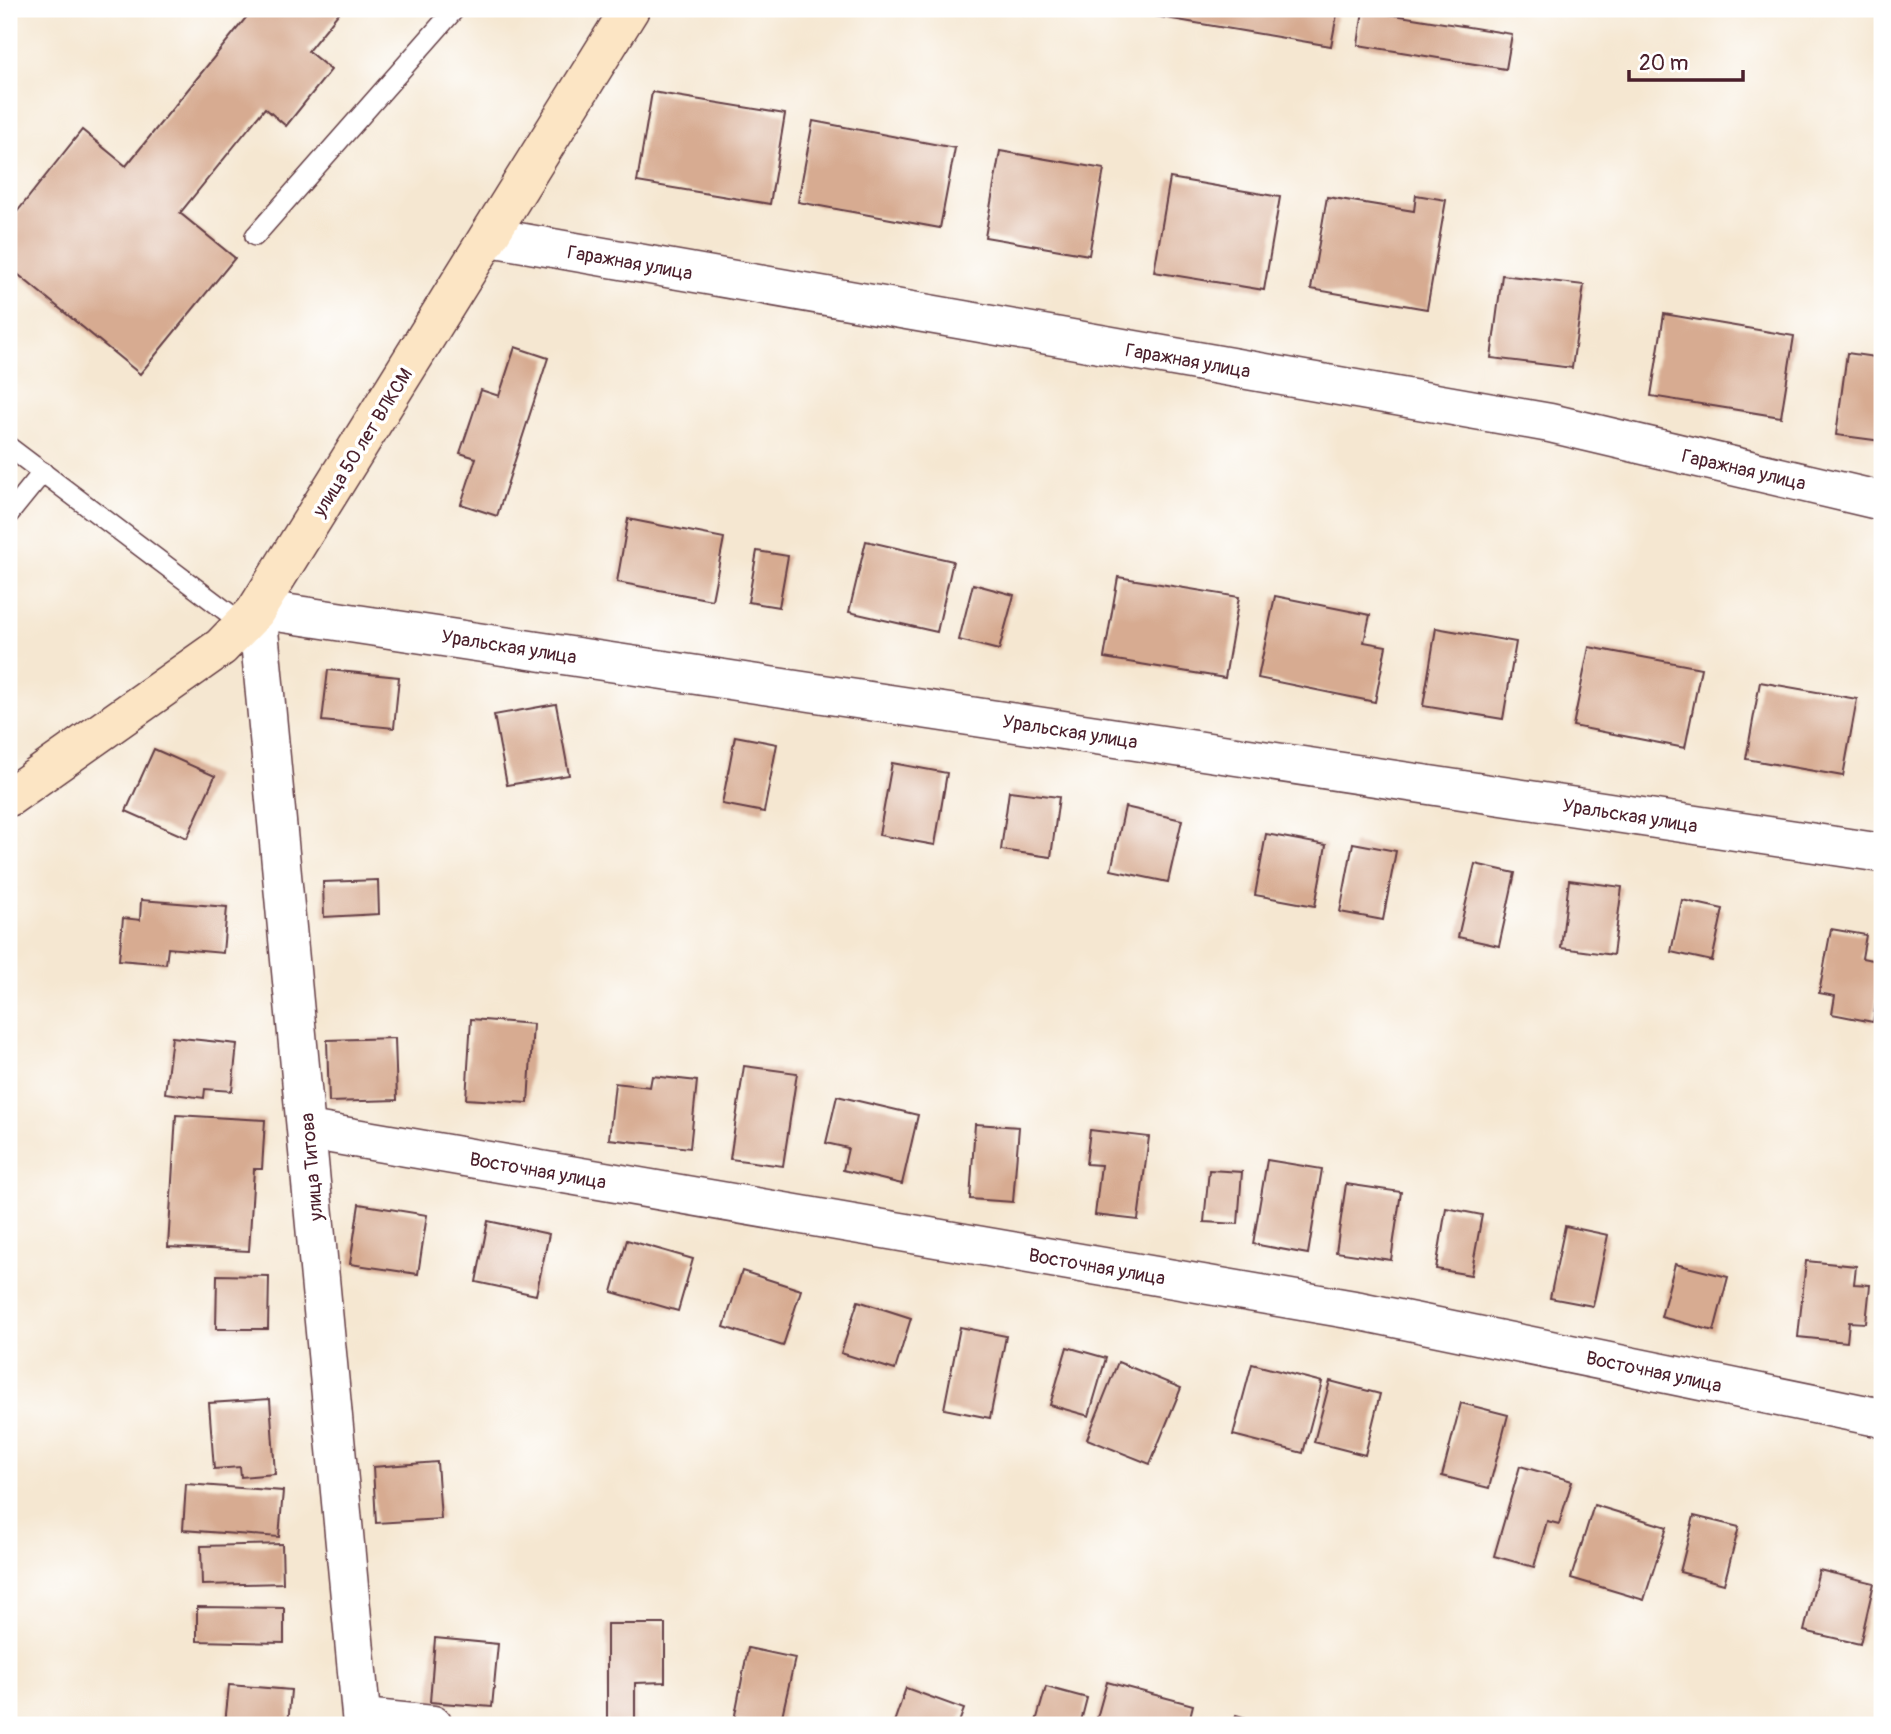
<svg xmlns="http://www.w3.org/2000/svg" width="1891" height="1734" viewBox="0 0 1891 1734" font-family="Pangolin,sans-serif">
	<rect width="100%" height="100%" fill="#fff"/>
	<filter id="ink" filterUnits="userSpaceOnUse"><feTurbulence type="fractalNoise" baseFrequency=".0143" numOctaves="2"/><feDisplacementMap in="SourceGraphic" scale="14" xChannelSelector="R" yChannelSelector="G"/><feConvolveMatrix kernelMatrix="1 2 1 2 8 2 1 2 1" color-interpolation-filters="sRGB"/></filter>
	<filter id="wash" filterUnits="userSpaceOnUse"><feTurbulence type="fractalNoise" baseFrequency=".00686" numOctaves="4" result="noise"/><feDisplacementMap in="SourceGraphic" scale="28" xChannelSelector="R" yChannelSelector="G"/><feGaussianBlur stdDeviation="1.57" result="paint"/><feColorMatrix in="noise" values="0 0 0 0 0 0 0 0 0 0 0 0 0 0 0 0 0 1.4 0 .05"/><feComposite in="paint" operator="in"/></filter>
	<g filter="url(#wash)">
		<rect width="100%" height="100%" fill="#f5e7d1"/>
		<g id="blocks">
			<g fill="#d7ab91">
				<polygon points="253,9 342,9 308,51 331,70 286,126 265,108 180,213 235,258 140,374 9,267 9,222 82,130 126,166"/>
				<polygon points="1113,9 1338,9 1331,46"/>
				<polygon points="1363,10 1512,34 1506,69 1358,45"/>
				<polygon points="652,92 785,114 770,204 637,182"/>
				<polygon points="813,121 955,148 940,228 798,202"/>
				<polygon points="1000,151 1104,169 1089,255 985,237"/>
				<polygon points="1170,178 1280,197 1264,290 1154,272"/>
				<polygon points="1416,195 1446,200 1427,309 1311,289 1327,197 1414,211"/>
				<polygon points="1502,275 1584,285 1572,368 1491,358"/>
				<polygon points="1664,314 1794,336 1781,417 1651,396"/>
				<polygon points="515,347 548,358 497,516 461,504 476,458 460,453 481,390 499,396"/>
				<polygon points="1847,353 1882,358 1882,441 1836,435"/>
				<polygon points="628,519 724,538 712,600 617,582"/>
				<polygon points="866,541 953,561 937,632 849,612"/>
				<polygon points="757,551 788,556 779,607 748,602"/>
				<polygon points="1118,577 1239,597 1225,678 1104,658"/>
				<polygon points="973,584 1014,595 999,650 959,640"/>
				<polygon points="1275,596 1370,615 1364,642 1386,646 1375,702 1258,678"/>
				<polygon points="1436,628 1516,642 1503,719 1423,706"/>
				<polygon points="1589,647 1701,668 1685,748 1573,726"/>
				<polygon points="328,670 399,677 394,728 322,721"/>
				<polygon points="1760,682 1857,699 1843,776 1746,759"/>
				<polygon points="556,704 569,775 507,785 494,715"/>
				<polygon points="735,736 777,744 764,812 722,804"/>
				<polygon points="154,749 215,776 187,838 126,811"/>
				<polygon points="892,763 947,773 935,845 879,835"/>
				<polygon points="1009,791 1059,797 1051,857 1001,850"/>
				<polygon points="1125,807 1182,820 1168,882 1111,870"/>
				<polygon points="1266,834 1326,845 1315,906 1255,895"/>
				<polygon points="1353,843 1396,851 1383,920 1340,912"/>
				<polygon points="1475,864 1515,873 1499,946 1458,937"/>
				<polygon points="378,880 379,914 324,917 323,882"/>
				<polygon points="1569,880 1622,887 1613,955 1561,948"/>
				<polygon points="141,900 227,907 223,953 168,948 166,964 119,960 123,918 140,920"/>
				<polygon points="1682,900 1723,909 1712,961 1671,952"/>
				<polygon points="1831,929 1866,935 1862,958 1882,962 1873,1022 1832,1014 1835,996 1819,993"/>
				<polygon points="471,1019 533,1024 528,1103 466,1099"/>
				<polygon points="172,1037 237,1044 232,1091 205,1089 204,1098 165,1093"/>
				<polygon points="395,1038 397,1100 329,1102 327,1040"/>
				<polygon points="744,1066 797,1073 783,1166 730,1159"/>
				<polygon points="652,1076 697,1081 690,1148 609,1139 615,1083 650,1087"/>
				<polygon points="837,1096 918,1115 902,1184 843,1170 848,1148 826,1143"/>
				<polygon points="176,1115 265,1120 262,1169 254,1169 249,1251 168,1247"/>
				<polygon points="975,1124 1019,1127 1013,1202 970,1199"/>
				<polygon points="1090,1130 1149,1137 1138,1220 1095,1215 1101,1165 1086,1164"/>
				<polygon points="1267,1160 1322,1169 1308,1254 1253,1244"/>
				<polygon points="1209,1170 1242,1172 1238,1224 1204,1222"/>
				<polygon points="1346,1184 1401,1192 1391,1260 1336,1252"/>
				<polygon points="359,1204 427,1215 418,1274 350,1264"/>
				<polygon points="1446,1208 1482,1215 1471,1275 1436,1269"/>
				<polygon points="488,1221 549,1234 536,1295 476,1282"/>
				<polygon points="1565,1226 1608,1235 1593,1306 1550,1298"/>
				<polygon points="627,1240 693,1259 678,1311 612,1292"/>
				<polygon points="1806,1261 1856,1266 1854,1284 1870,1285 1866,1323 1849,1322 1847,1342 1798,1337"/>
				<polygon points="1675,1264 1728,1277 1714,1331 1661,1317"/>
				<polygon points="742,1271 801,1290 783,1346 724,1327"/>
				<polygon points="217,1275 269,1276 268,1329 216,1329"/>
				<polygon points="858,1301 911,1318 895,1370 841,1353"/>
				<polygon points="960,1327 1006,1336 990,1418 944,1409"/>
				<polygon points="1067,1347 1106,1358 1089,1416 1050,1405"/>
				<polygon points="1118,1362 1181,1388 1150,1464 1087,1439"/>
				<polygon points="1252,1364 1322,1382 1303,1453 1233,1435"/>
				<polygon points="1330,1381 1380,1394 1365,1455 1314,1442"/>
				<polygon points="270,1399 275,1474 241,1477 240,1467 214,1469 209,1403"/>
				<polygon points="1461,1403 1508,1415 1489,1488 1442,1476"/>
				<polygon points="437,1462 441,1519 376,1523 373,1467"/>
				<polygon points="1520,1466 1572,1481 1559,1524 1547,1521 1534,1567 1494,1556"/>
				<polygon points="186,1484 283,1491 279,1537 183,1530"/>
				<polygon points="1594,1505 1667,1527 1644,1600 1571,1578"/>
				<polygon points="1694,1516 1739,1527 1724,1584 1680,1572"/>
				<polygon points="282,1544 283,1583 202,1585 201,1546"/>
				<polygon points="1819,1570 1874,1583 1860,1644 1804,1631"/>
				<polygon points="197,1607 284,1608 284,1643 197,1641"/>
				<polygon points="607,1624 665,1624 665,1682 635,1683 635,1722 607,1723"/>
				<polygon points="435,1638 498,1644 492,1707 430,1702"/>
				<polygon points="748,1648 795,1658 780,1725 762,1725 734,1720"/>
				<polygon points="1107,1682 1193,1705 1188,1725 1095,1725"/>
				<polygon points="229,1685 291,1690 288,1725 225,1724"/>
				<polygon points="1046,1687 1087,1698 1080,1725 1035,1725"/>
				<polygon points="906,1688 964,1709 958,1725 893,1725"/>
				<polygon points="1236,1715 1268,1724 1268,1725 1233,1725"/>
			</g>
		</g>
	</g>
	<g filter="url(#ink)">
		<use href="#blocks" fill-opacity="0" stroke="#643d44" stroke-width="2"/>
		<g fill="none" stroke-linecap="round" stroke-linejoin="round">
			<g stroke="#643d44" stroke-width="22">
				<g id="lane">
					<polyline points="255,236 455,9"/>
					<polyline points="9,447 243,624"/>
					<polyline points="9,514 43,472"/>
				</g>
			</g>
			<g stroke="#643d44" stroke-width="41">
				<g id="street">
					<polyline points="490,237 1550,423 1882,501"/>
					<polyline points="308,1130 1360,1311 1882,1418"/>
					<polyline points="363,1718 433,1725"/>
					<polyline points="362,1725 257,609 1882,853"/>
				</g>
			</g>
			<g stroke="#643d44" stroke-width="41">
				<polyline id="secondary" points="9,797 221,647 255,612 630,9"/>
			</g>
			<use href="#lane" stroke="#fff" stroke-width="19"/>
			<use href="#street" stroke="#fff" stroke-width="38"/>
			<use href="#secondary" stroke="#fce5c4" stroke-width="38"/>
		</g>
	</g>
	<g text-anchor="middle" stroke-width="7" stroke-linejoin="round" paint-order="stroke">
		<g font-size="19" fill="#4a1f2b" stroke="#fff">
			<text transform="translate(630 262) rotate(10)" y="7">Гаражная улица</text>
			<text transform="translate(1188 360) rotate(10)" y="7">Гаражная улица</text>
			<text transform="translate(362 442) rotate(-58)" y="7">улица 50 лет ВЛКСМ</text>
			<text transform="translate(1744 469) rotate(13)" y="7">Гаражная улица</text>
			<text transform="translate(509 646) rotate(9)" y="7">Уральская улица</text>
			<text transform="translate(1070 731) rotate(9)" y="7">Уральская улица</text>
			<text transform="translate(1630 815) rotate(9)" y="7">Уральская улица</text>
			<text transform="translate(311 1167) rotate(-95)" y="7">улица Титова</text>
			<text transform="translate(538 1170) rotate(10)" y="7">Восточная улица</text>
			<text transform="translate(1097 1266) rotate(10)" y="7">Восточная улица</text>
			<text transform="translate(1654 1371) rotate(12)" y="7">Восточная улица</text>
		</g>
	</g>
	<rect width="1891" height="1734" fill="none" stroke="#fff" stroke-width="35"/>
	<path d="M1629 70v10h114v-10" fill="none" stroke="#4a1f2b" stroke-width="3.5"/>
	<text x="1639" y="70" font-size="21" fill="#4a1f2b" stroke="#ffffff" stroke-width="5" paint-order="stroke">20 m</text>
</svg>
